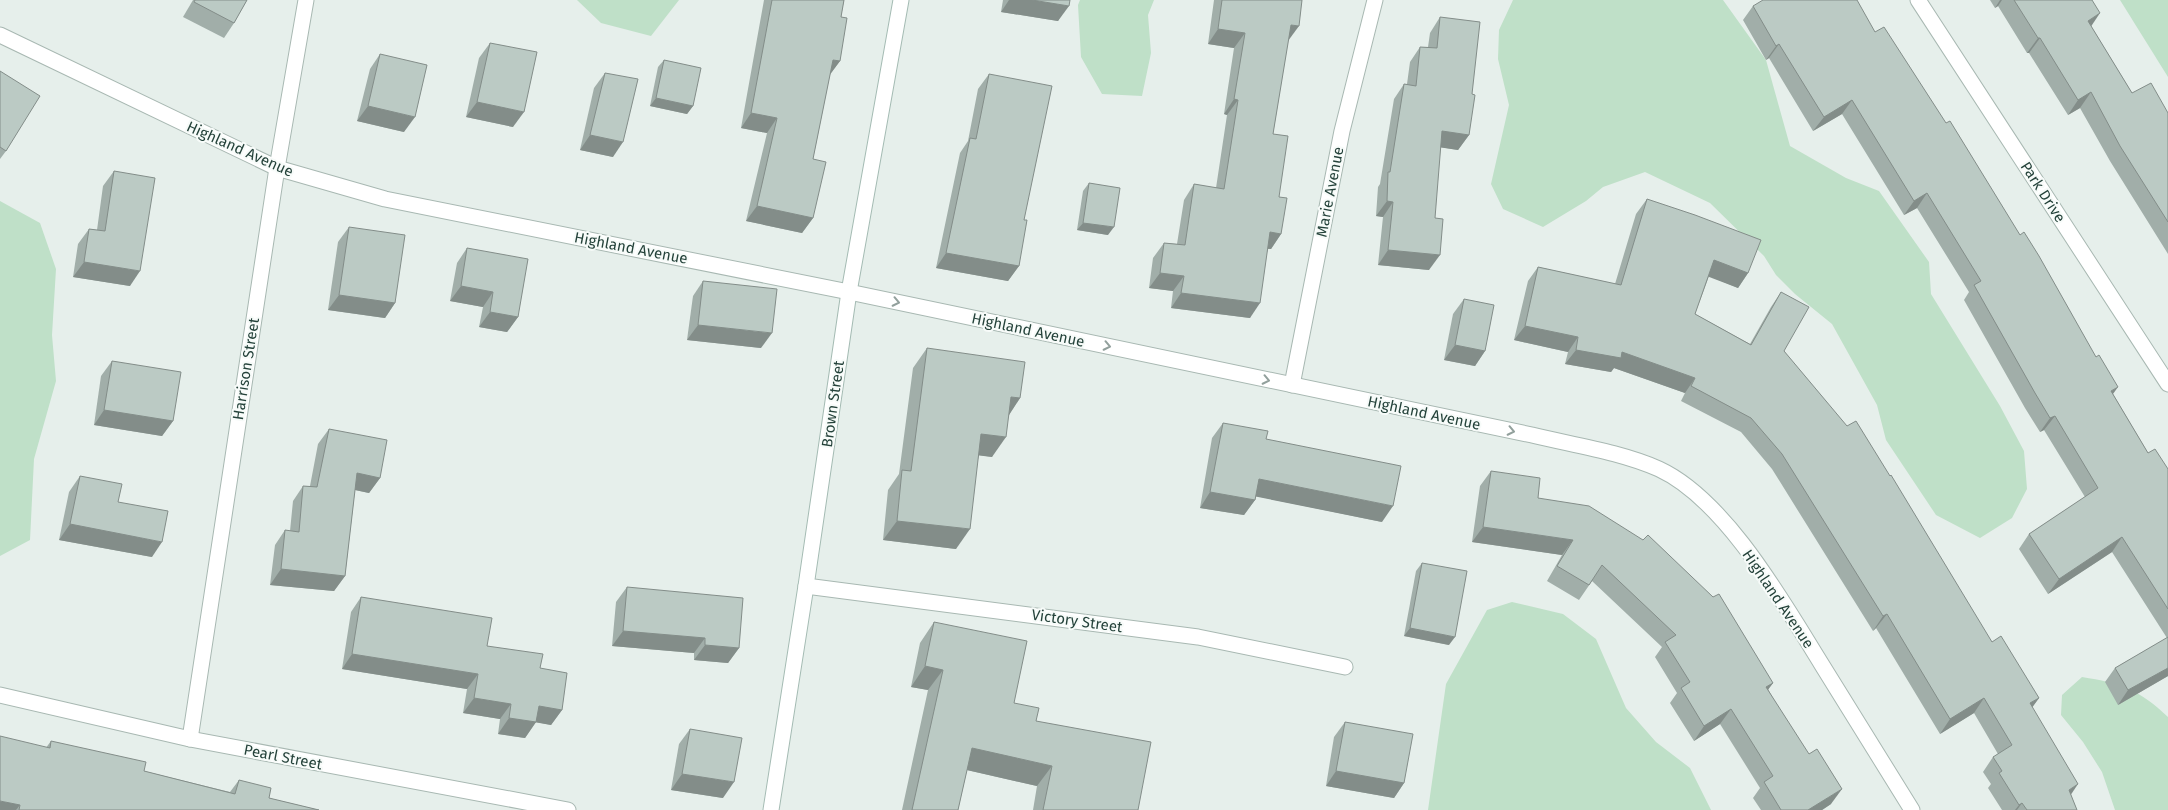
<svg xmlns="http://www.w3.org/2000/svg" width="2168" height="810" viewBox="0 0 2168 810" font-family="'Fira Sans',sans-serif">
	<rect width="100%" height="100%" fill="#e6efeb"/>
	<g fill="#bfe0c8">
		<polygon points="577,0 679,0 651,36 601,23"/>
		<polygon points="1080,0 1154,0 1148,15 1151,53 1142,96 1102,94 1081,57 1078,5"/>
		<polygon points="1513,0 1723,0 1766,60 1790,146 1846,178 1879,191 1929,262 1931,294 2000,406 2024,451 2027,489 2012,518 1980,538 1936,515 1886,440 1877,405 1832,324 1795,294 1776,275 1764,256 1710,203 1645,172 1603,187 1586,201 1543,227 1503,209 1491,184 1509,105 1498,59 1499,30"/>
		<polygon points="2120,0 2168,0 2168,77"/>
		<polygon points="0,201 40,223 56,269 52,335 56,381 34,459 30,540 0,556"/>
		<polygon points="1512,602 1563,614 1596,639 1626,708 1656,742 1690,768 1711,810 1428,810 1446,684 1487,610"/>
		<path d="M2082,677c38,6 58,13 86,40v93h-53l-13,-38 -19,-30 -22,-27 1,-20z"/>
	</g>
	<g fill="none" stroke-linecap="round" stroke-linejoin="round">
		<g stroke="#a8b8b2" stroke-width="17">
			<g id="street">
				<polyline points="1918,0 2168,384"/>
				<path d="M0,35l277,133 108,31 464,93 683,143c41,10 89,17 127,34 67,31 125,135 163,196 30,49 60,97 90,145"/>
				<polyline points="1292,385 1342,131 1375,0"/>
				<polyline points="806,586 1198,637 1345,667"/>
				<polyline points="0,695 190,739 568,810"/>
				<polyline points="190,739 277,168 306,0"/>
			</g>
		</g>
		<g stroke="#a4bbb3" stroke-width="17">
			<polyline id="secondary" points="771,810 806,586 849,292 901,0"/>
		</g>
		<use href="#street" stroke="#fff" stroke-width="15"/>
		<use href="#secondary" stroke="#fff" stroke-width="15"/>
	</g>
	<g fill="#a1aea9">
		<polygon points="193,0 247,0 234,23 224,38 183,17"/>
		<polygon points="764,0 844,0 841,17 840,61 830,74 813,159 813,218 802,233 746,221 767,133 741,128"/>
		<polygon points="1003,0 1070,0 1058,21 1001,12"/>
		<polygon points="1214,0 1302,0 1288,41 1273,134 1281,234 1271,249 1268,249 1250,318 1171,308 1173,291 1149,288 1153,258 1164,243 1177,244 1184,200 1194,184 1216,188 1227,115 1224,114 1234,48 1208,44"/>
		<polygon points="1990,0 2092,0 2091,26 2132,93 2168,113 2168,254 2110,161 2080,108 2068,115 2029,53 2027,53 1998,6 1995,8"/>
		<polygon points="1753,6 1875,32 2113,394 2148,453 2168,469 2168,676 2118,705 2105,682 2115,668 2167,638 2112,552 2048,594 2019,549 2029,534 2085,497 2044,430 2040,432 2025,408 1964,300 1969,292 1917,208 1904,215 1842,114 1813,131 1769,58 1766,60 1743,20"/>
		<polygon points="1440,17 1472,94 1469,135 1458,150 1440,147 1429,270 1378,265 1383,217 1376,216 1378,187 1380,184 1394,99 1404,84 1407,84 1410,62 1420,47 1428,47 1430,33"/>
		<polygon points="490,43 513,127 466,117 479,58"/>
		<polygon points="380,54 404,132 357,121 370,69"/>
		<polygon points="664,60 693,106 687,114 650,106 658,67"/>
		<polygon points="0,71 6,151 0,159"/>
		<polygon points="605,73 613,157 580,150 594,88"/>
		<polygon points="989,74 1024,220 1019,266 1008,281 936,268 960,153 968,141 978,89"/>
		<polygon points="114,171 130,286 73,277 78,244 89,229 97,230 103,186"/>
		<polygon points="1089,183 1108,235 1077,230 1083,191"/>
		<polygon points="1647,199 1748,273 1738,288 1709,276 1695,314 1750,344 1771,307 1781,292 1784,351 1992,642 2039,698 2032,707 2071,795 2077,810 2002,810 1988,788 1991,784 1983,772 1993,757 1998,754 1974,713 1940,734 1876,628 1873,631 1772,469 1741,432 1681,401 1685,393 1614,368 1611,372 1565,364 1568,352 1514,340 1528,281 1538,267 1615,284 1636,214"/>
		<polygon points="349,227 395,303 385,318 328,310 338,242"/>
		<polygon points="467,248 518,317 507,332 479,327 483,307 450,301 457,263"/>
		<polygon points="703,281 761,348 687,340 693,296"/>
		<polygon points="1464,299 1485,351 1475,366 1444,360 1453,314"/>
		<polygon points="927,348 1020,398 1009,415 992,457 979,455 956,549 883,540 888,490 899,474 913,368"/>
		<polygon points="112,361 173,421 162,436 94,425 101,376"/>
		<polygon points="1223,423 1266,439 1382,522 1256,496 1255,500 1244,515 1200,508 1212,438"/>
		<polygon points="329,429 380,478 369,493 355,490 345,576 334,591 270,585 275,545 285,530 290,531 293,501 303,486 310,486 318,444"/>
		<polygon points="1491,471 1538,498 1773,683 1768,689 1831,804 1822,810 1761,810 1753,798 1760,788 1720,724 1694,741 1670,703 1677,693 1655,657 1662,647 1592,581 1579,600 1547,581 1562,555 1472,542 1480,486"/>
		<polygon points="80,476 118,502 152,557 59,540 69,492"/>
		<polygon points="1422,563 1449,645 1404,636 1416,571"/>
		<polygon points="627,587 739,648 728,663 694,660 694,653 612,646 616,602"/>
		<polygon points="361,597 487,646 540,668 562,710 551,725 536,722 525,738 498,734 500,719 463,713 467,689 342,669 351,612"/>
		<polygon points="934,622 1014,703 1036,721 1138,810 1033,810 1037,786 967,770 958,810 902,810 928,690 911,687 920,643"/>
		<polygon points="1345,722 1404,783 1394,798 1326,786 1334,737"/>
		<polygon points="690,729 723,798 671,790 679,744"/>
		<polygon points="51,741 144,771 230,792 239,780 269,798 319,810 0,810"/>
	</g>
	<g fill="#838d89">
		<polygon points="1009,0 1032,0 1069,6 1058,21 1001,12"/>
		<polygon points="2000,0 2002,0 1998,6 1995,8"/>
		<polygon points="2100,13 2090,28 2088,21"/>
		<polygon points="1291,25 1299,26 1288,41"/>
		<polygon points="1218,29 1245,33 1234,48 1208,44"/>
		<polygon points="2038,38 2040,38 2029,53 2027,53"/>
		<polygon points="1779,44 1769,58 1766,60 1776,46"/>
		<polygon points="833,60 840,61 829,76"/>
		<polygon points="2091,92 2080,108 2068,115 2078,100"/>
		<polygon points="656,98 693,106 687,114 650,106"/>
		<polygon points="1234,99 1238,100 1227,115 1224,114"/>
		<polygon points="1852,100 1842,114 1813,131 1824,117"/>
		<polygon points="477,102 524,112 513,127 466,117"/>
		<polygon points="368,106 415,117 404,132 357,121"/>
		<polygon points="751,113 777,118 767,133 741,128"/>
		<polygon points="1442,131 1469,135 1458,150 1431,146"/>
		<polygon points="590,135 623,142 613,157 580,150"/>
		<polygon points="1927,193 1917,208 1904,215 1914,201"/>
		<polygon points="1387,201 1393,202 1383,217 1376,216"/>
		<polygon points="757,206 813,218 802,233 746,221"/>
		<polygon points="1083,223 1114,227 1108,235 1077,230"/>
		<polygon points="1270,232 1281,234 1271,249 1260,248"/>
		<polygon points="1388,250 1440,255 1429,270 1378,265"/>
		<polygon points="946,253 1019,266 1008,281 936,268"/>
		<polygon points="1714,260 1748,273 1738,288 1704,275"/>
		<polygon points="84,262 140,271 130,286 73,277"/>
		<polygon points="1160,273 1184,276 1173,291 1149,288"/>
		<polygon points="461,286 493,292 483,307 450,301"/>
		<polygon points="1181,293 1260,303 1250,318 1171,308"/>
		<polygon points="339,295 395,303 385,318 328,310"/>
		<polygon points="490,312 518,317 507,332 479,327"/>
		<polygon points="698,325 772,333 761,348 687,340"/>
		<polygon points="1525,326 1578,337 1568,352 1514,340"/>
		<polygon points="1455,345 1485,351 1475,366 1444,360"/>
		<polygon points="1576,350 1622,352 1695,378 1685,393 1614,368 1611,372 1565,364"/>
		<polygon points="2118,387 2108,401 2111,391"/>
		<polygon points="1011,397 1020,398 1007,418"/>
		<polygon points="104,410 173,421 162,436 94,425"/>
		<polygon points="2055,416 2044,430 2040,432 2050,418"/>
		<polygon points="981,434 1006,437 992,457 967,454"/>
		<polygon points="357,473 380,478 369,493 346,488"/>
		<polygon points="1259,479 1393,506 1382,522 1248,495"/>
		<polygon points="1210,492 1255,500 1244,515 1200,508"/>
		<polygon points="897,521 970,529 956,549 883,540"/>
		<polygon points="70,524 162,542 152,557 59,540"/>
		<polygon points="1483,527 1573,540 1562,555 1472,542"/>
		<polygon points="2122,537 2112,552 2048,594 2059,579"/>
		<polygon points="281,569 345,576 334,591 270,585"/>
		<polygon points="1887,614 1876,628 1873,631 1883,616"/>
		<polygon points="1410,628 1455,637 1449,645 1404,636"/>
		<polygon points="623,631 705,638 694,653 612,646"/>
		<polygon points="705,645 739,648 728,663 694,660"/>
		<polygon points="352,654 478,674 467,689 342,669"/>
		<polygon points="925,666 943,670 928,690 911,687"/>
		<polygon points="2168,668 2168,676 2118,705 2128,690"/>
		<polygon points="1773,683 1762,698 1766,687"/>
		<polygon points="474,698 511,704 500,719 463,713"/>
		<polygon points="1984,698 1974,713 1940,734 1950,719"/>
		<polygon points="2039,698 2029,712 2030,703"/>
		<polygon points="539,706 562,710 551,725 528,721"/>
		<polygon points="1731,709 1720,724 1694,741 1704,726"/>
		<polygon points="509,718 536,722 525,738 498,734"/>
		<polygon points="972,748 1052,766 1037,786 958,768"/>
		<polygon points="1336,771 1404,783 1394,798 1326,786"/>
		<polygon points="682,774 734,782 723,798 671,790"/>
		<polygon points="2078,784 2068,799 2069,790"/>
		<polygon points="1842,789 1831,804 1822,810 1808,810"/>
		<polygon points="0,801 20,805 16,810 0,810"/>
		<polygon points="2022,803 2017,810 2015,810 2019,805"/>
	</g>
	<g fill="#bbcac4" stroke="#838d89">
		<polygon points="195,0 247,0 234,23 194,2"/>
		<polygon points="772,0 844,0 841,17 847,18 840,61 833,60 813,159 826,162 813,218 757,206 777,118 751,113"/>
		<polygon points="1032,0 1070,0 1069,6"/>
		<polygon points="1222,0 1302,0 1299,26 1291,25 1273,134 1288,136 1279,197 1287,198 1281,234 1270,232 1260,303 1181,293 1184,276 1160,273 1164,243 1185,245 1194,184 1224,189 1238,100 1234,99 1245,33 1218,29"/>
		<polygon points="1763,0 1857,0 1875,32 1884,27 1946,123 1950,121 2020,235 2024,232 2039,256 2096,357 2099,355 2118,387 2111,391 2148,453 2155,449 2168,469 2168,609 2122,537 2059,579 2029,534 2098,488 2055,416 2050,418 2035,393 1974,285 1981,281 1927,193 1914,201 1852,100 1824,117 1779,44 1776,46 1753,6"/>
		<polygon points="2014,0 2092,0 2100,13 2088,21 2132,93 2151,83 2168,113 2168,222 2120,146 2091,92 2078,100 2040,38 2038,38"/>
		<polygon points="1440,17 1480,22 1472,94 1475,95 1469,135 1442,131 1435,218 1443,219 1440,255 1388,250 1393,202 1387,201 1388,172 1390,172 1404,84 1416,86 1420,47 1437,48"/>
		<polygon points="490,43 537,52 524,112 477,102"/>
		<polygon points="380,54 427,65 415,117 368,106"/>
		<polygon points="664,60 701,68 693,106 656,98"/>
		<polygon points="0,71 40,96 6,151 0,147"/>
		<polygon points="605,73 638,79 623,142 590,135"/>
		<polygon points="989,74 1052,86 1024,220 1027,220 1019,266 946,253 970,138 976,139"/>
		<polygon points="114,171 155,178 140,271 84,262 89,229 105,231"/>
		<polygon points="1089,183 1120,188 1114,227 1083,223"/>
		<polygon points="1647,199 1695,215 1761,240 1748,273 1714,260 1695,314 1751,345 1781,292 1809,307 1784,351 1847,426 1856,421 1890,476 1891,475 1992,642 2001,636 2039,698 2030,703 2078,784 2069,790 2077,810 2027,810 2022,803 2019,805 1999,773 2002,771 1993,757 2012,745 1984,698 1950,719 1887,614 1883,616 1782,454 1751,418 1691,386 1695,378 1622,352 1621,358 1576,350 1578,337 1525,326 1538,267 1621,285"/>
		<polygon points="349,227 405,235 395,303 339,295"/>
		<polygon points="467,248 528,259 518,317 490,312 493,292 461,286"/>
		<polygon points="703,281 777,289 772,333 698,325"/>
		<polygon points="1464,299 1494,305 1485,351 1455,345"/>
		<polygon points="927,348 1025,362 1020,398 1011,397 1006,437 981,434 970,529 897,521 902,470 911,471"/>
		<polygon points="112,361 181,372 173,421 104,410"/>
		<polygon points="1223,423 1268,431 1266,439 1401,466 1393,506 1259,479 1255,500 1210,492"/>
		<polygon points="329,429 387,440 380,478 357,473 345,576 281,569 285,530 299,532 303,486 317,487"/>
		<polygon points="1491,471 1540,478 1538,498 1589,506 1643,540 1648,535 1713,597 1719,594 1773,683 1766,687 1809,754 1817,749 1842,789 1808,810 1781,810 1764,782 1773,776 1731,709 1704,726 1681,688 1690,682 1665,642 1676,635 1602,565 1589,585 1557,566 1573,540 1483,527"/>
		<polygon points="80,476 122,484 118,502 168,511 162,542 70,524"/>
		<polygon points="1422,563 1467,571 1455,637 1410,628"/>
		<polygon points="627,587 743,598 739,648 705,645 705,638 623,631"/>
		<polygon points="361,597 492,618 487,646 543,654 540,668 567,673 562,710 539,706 536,722 509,718 511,704 474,698 478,674 352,654"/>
		<polygon points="934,622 1027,641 1014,703 1039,708 1036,721 1151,742 1138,810 1043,810 1052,766 972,748 958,810 912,810 943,670 925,666"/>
		<polygon points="2168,637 2168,668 2128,690 2115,668"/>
		<polygon points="1345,722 1413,734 1404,783 1336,771"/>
		<polygon points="690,729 742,738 734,782 682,774"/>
		<polygon points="0,736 50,748 51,741 146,762 144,771 235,794 239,780 271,788 269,798 319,810 19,810 20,805 0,801"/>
	</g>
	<defs><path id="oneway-chevron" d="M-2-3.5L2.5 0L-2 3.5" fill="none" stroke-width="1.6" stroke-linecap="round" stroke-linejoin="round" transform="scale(1.25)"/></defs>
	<g stroke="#92a09c">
		<use href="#oneway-chevron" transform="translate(896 302) rotate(12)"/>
		<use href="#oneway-chevron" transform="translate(1107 346) rotate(12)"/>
		<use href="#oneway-chevron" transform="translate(1266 380) rotate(12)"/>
		<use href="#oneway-chevron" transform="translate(1511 431) rotate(12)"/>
	</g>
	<g text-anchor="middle" stroke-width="4" stroke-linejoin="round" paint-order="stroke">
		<g font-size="15" fill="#24423a" stroke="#f7fbf9">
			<text transform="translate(240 149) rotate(24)" y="5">Highland Avenue</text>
			<text transform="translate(1330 192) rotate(-79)" y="5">Marie Avenue</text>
			<text transform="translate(2043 192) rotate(57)" y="5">Park Drive</text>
			<text transform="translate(631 248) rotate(11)" y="5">Highland Avenue</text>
			<text transform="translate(1028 330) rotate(12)" y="5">Highland Avenue</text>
			<text transform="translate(246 369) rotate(-81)" y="5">Harrison Street</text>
			<text transform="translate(833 404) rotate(-82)" y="5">Brown Street</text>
			<text transform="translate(1424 413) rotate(12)" y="5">Highland Avenue</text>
			<text transform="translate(1778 599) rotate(56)" y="5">Highland Avenue</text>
			<text transform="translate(1077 621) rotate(8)" y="5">Victory Street</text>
			<text transform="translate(283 757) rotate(11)" y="5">Pearl Street</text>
		</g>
	</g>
</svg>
